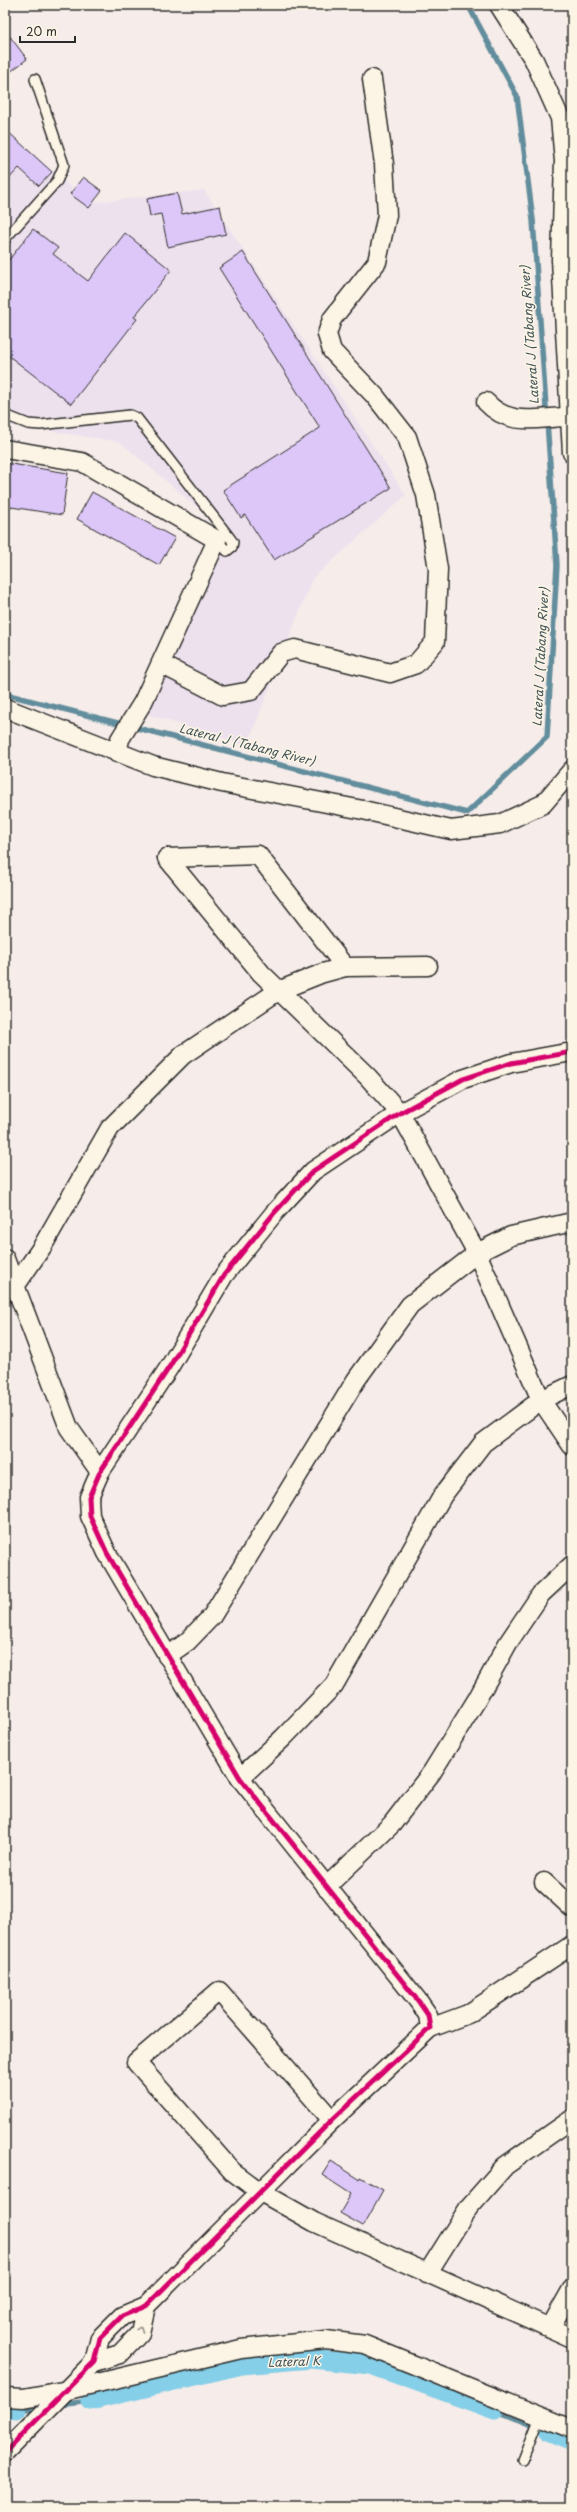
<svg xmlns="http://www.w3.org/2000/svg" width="577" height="2512" viewBox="0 0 577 2512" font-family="'Playpen Sans',sans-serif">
	<rect width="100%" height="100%" fill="#f6ece9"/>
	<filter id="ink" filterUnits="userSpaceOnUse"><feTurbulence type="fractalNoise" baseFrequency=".025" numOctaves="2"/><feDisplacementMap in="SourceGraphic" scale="8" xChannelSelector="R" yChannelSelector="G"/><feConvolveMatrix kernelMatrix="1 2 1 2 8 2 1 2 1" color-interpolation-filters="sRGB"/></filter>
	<g filter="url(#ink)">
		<polygon fill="#eee1ee" points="5,129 89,203 204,190 406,495 312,579 247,746 144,713 231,536 120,442 5,424"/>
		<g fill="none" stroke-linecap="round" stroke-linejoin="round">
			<g stroke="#628d9c" stroke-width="5.5">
				<polyline points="5,694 467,813 547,737 557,565 533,220 517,96 468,5"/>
				<polyline points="58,2405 90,2401"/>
				<polyline points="495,2410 550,2432"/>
				<polyline points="16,2411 42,2408"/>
			</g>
			<g stroke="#86cfe8" stroke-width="19">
				<polyline points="90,2401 242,2365 311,2359 371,2365 495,2410"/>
				<polyline points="5,2409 16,2411"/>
				<polyline points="550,2432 572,2441"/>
			</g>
		</g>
		<g fill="#dcc7f8" stroke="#2b2b2b">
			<polygon points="5,30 27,59 5,76"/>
			<polygon points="5,129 52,172 39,186 19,168 5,183"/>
			<polygon points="83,177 102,191 89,208 70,194"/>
			<polygon points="177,193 182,214 220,206 226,234 168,247 161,214 150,216 147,199"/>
			<polygon points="33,229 58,248 53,254 88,281 125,233 171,270 134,317 137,319 71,404 5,353 5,265"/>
			<polygon points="243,252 391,488 274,560 245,515 241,518 223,490 320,428 219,268"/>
			<polygon points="5,463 68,473 62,515 5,506"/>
			<polygon points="92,492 175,538 159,565 77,519"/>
			<polygon points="331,2161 359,2179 360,2177 383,2190 363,2226 340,2213 351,2194 322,2175"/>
		</g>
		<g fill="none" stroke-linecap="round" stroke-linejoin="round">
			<g stroke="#2b2b2b" stroke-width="12">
				<g id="lane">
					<polyline points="5,239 57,181 64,165 35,79"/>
					<polyline points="5,415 28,424 40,425 130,415 137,418 227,534 233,542 232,547 227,551 217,540"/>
					<polyline points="523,2460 540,2417"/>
				</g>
			</g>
			<g stroke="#2b2b2b" stroke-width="21">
				<g id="street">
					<polyline points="499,5 534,60 560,118 564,161 561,260 572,453"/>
					<path d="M486,402c24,26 52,15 83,15"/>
					<polyline points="5,449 82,462 217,540 143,702 120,739 117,753"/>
					<polyline points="161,664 223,696 251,691 281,653 295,649 390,673 416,664 435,642 438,569 426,495 407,437 375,396 332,351 327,334 332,319 377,262 387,215 384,164 372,79"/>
					<polyline points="5,708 153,766 222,783 363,810 451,830 500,824 543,804 572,770"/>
					<polyline points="167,858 261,973 368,1077 400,1113 477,1253 541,1400 572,1446"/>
					<polyline points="167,858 258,855 345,967"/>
					<polyline points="5,1259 69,1428 100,1472"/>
					<polyline points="16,1285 42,1247 110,1128 183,1055 278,991 323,973 345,967 428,966"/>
					<polyline points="167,1656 187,1642 212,1616 356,1380 410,1305 477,1253 511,1236 572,1222"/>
					<polyline points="240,1778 283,1738 334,1685 443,1495 483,1443 541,1400 572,1385"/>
					<polyline points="544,1882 572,1908"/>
					<polyline points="326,1887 392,1824 432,1772 476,1701 508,1643 541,1594 572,1565"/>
					<polyline points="430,2028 468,2014 572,1945"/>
					<polyline points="332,2120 219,1991 136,2062 232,2171 259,2191 314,2222 572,2338"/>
					<polyline points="427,2274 469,2207 505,2166 572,2119"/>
					<polyline points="550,2328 572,2289"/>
					<polyline points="94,2362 120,2354 140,2333 146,2306"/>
					<polyline points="5,2397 23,2398 68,2390 241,2349 326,2340 365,2345 572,2429"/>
					<polyline points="5,2452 94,2362 100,2338 122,2316 146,2306 332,2120 430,2028 428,2015 419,2002 240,1778 107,1553 90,1516 89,1497 100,1472 170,1366 224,1275 275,1212 313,1171 400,1113 463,1079 511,1063 572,1052"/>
				</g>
			</g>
			<use href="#lane" stroke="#fcf5e5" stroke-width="9"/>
			<use href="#street" stroke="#fcf5e5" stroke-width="18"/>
			<g stroke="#fcf5e5" stroke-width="8">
				<polyline id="cycleway" points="5,2452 94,2362 100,2338 122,2316 146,2306 332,2120 430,2028 428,2015 419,2002 240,1778 107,1553 90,1516 89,1497 100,1472 170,1366 224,1275 275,1212 313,1171 400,1113 463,1079 511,1063 572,1052"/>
			</g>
			<use href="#cycleway" stroke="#d6006c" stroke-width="5"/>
		</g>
		<defs><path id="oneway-chevron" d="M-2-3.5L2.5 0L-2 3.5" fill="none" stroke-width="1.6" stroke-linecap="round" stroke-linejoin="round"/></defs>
		<use stroke="#949088" href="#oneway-chevron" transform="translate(140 2329) rotate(-70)"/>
	</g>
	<g text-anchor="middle" stroke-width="3" stroke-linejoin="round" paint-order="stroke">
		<g font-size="12" font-style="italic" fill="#42545a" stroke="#fcf5e5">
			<text transform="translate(530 335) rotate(-94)" y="4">Lateral J (Tabang River)</text>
			<text transform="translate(541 657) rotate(-87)" y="4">Lateral J (Tabang River)</text>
			<text transform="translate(247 745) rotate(14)" y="4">Lateral J (Tabang River)</text>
			<text transform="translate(294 2362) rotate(-2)" y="4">Lateral K</text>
		</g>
	</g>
	<rect width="577" height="2512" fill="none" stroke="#fcf5e5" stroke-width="20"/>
	<rect x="10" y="10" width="557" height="2492" fill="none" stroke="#2b2b2b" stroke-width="1.5" filter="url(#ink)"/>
	<path d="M20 36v6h55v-6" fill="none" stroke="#2b2b2b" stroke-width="2"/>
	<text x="26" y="36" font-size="12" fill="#2b2b2b" stroke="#fcf5e5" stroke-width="3" paint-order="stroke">20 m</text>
</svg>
